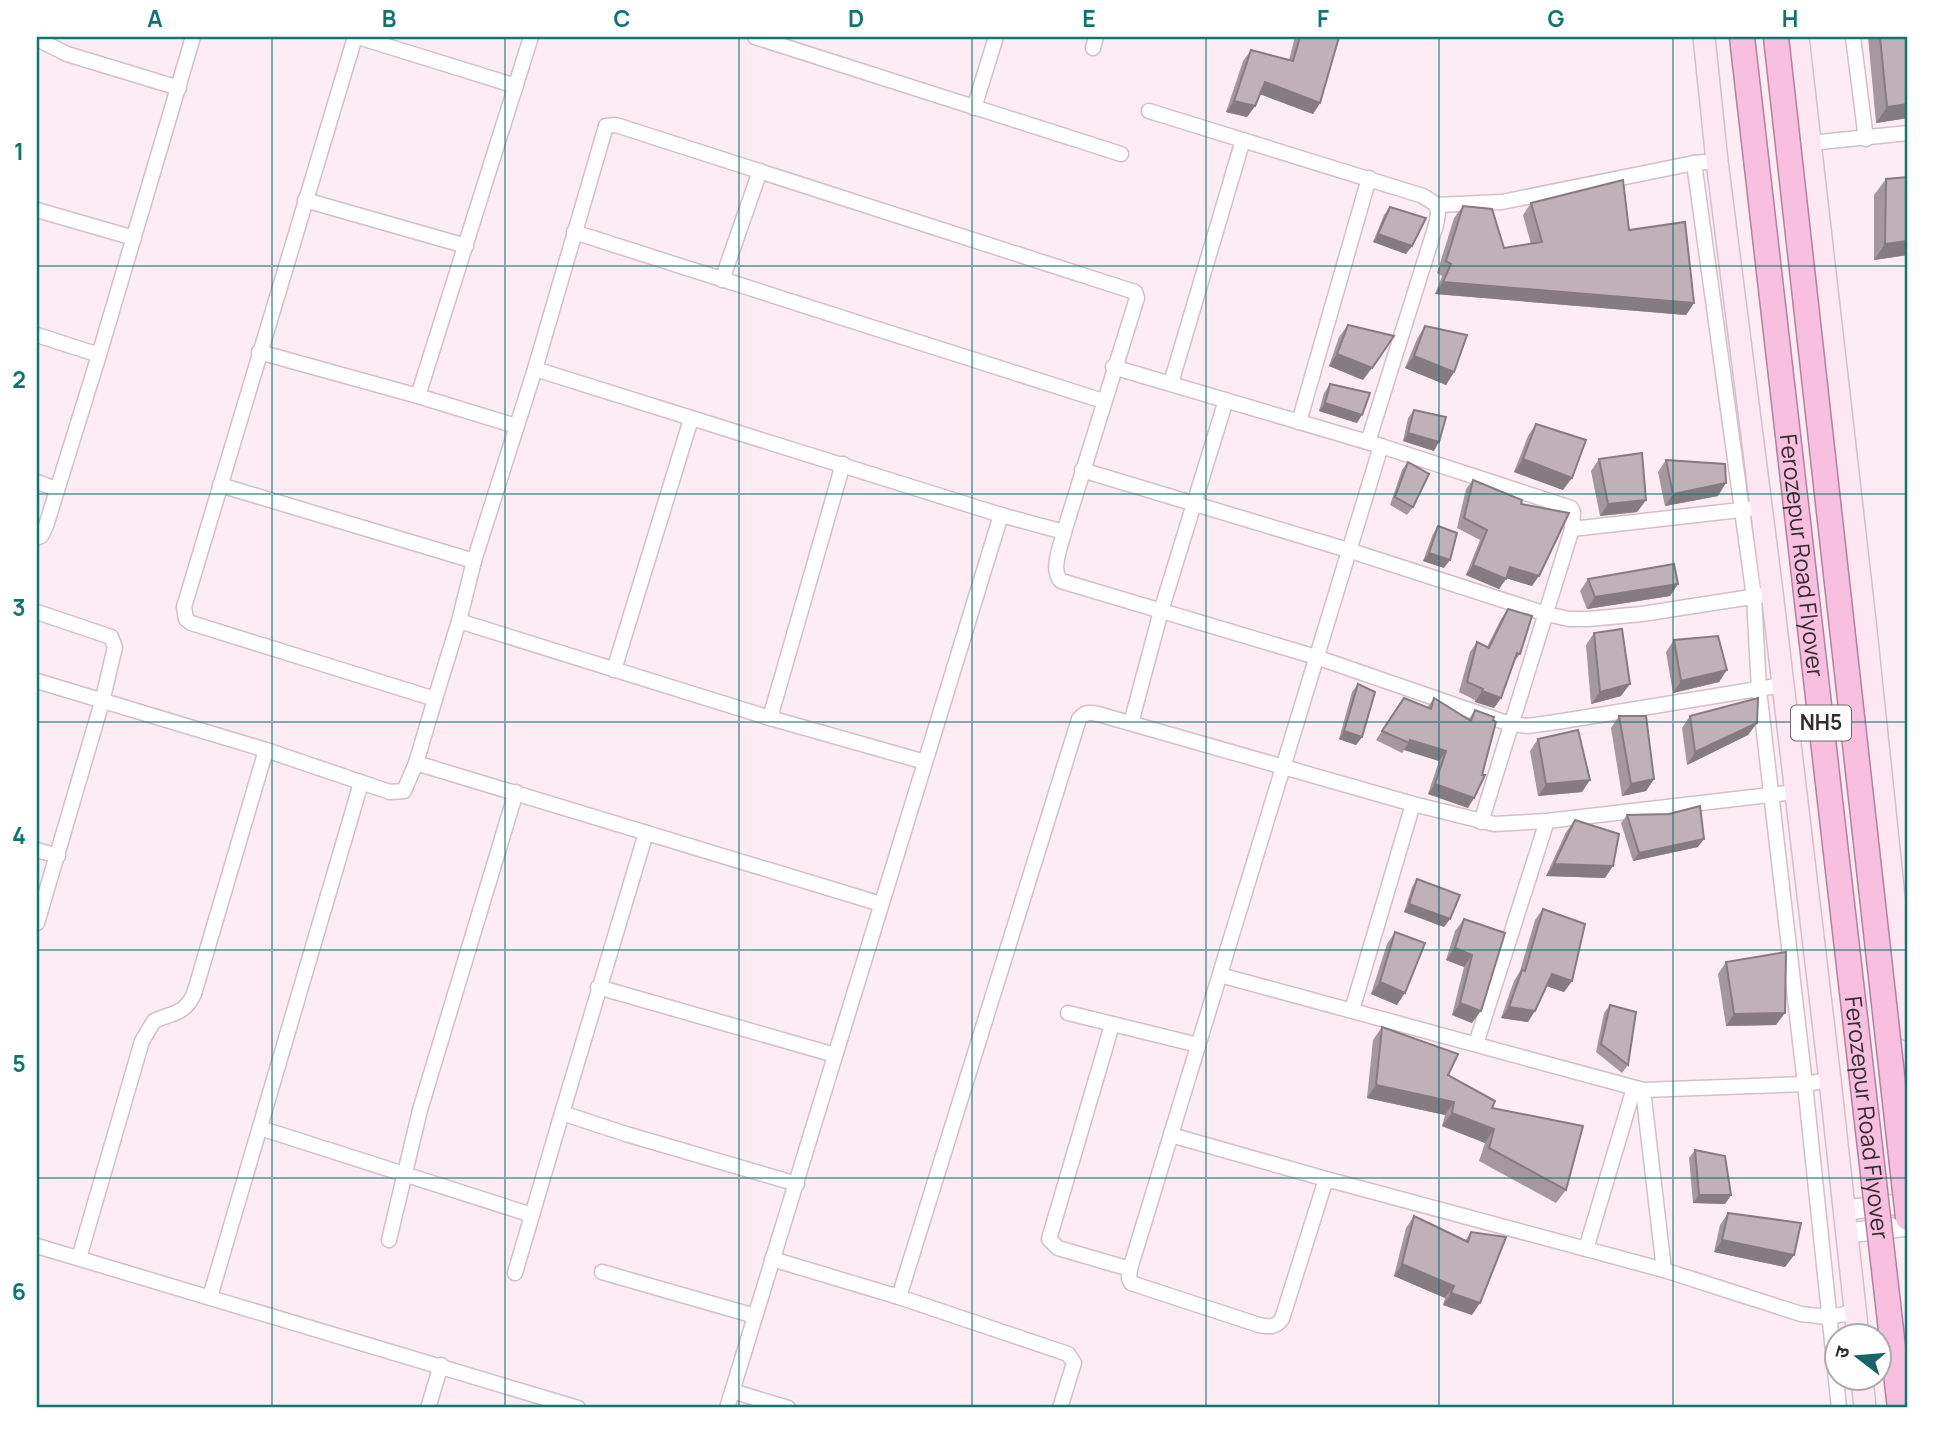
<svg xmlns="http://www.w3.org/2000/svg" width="1945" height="1445" viewBox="0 0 1945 1445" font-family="Manrope,'Noto Sans Devanagari',sans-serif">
	<rect width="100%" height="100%" fill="#feecf5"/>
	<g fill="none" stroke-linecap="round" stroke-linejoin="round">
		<g stroke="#d1c0c9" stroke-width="17">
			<g id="minor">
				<polyline points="355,37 184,607 186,619 191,623 435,699 459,621 474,561 535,369"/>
				<polyline points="358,37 516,86"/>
				<polyline points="755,37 1121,154"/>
				<polyline points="1853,37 1866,139"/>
				<polyline points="37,39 67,54 179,88"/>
				<polyline points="1093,48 1096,37"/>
				<polyline points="974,108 996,37"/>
				<polyline points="1149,111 1423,196 1437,205 1438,214 1436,225 1368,442"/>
				<polyline points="1810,143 1908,133"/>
				<polyline points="1694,163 1754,597 1759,690 1805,1084 1839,1408"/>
				<polyline points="305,200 466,246"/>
				<polyline points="1437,205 1502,202 1694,163 1717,161"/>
				<polyline points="37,210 134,238"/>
				<polyline points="574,232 1103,401"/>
				<polyline points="722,280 760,171"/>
				<polyline points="37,335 99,355"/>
				<polyline points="259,352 418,396 516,426"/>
				<polyline points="1113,367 1381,446 1571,508 1573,512 1572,529 1481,822"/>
				<polyline points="1171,383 1243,140"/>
				<polyline points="418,396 531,37"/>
				<polyline points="1299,422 1369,178"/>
				<polyline points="1082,470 1348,550 1546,614 1569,619 1588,619 1642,614 1764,595"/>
				<polyline points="37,482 57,489"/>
				<polyline points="220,485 474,561"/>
				<polyline points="1001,515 1064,532"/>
				<polyline points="1572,529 1749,509"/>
				<polyline points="37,538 41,536 46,526 99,355 193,37"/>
				<polyline points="37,612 111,637 115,647 102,702 37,923"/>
				<polyline points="459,621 770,718 925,762"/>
				<polyline points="614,670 691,419"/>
				<polyline points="37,681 266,750 390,792 404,791 416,763 435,699"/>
				<polyline points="770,718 843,464"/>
				<polyline points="1131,723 1161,611 1226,400"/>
				<polyline points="416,763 881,904"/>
				<polyline points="646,833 562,1113 626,1134 797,1184"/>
				<polyline points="37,850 58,856"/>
				<polyline points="1220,975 1643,1090 1805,1084 1830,1080"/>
				<polyline points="598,987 835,1055"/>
				<polyline points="1352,1010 1413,804"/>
				<polyline points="1068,1013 1198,1045"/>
				<polyline points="1112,1025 1049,1239 1058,1248 1130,1269"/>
				<polyline points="1476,1044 1547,821"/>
				<polyline points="1643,1090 1664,1270"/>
				<polyline points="260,1128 532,1215"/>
				<polyline points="1171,1135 1326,1179 1664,1270 1801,1314 1828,1317 1856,1312"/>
				<path d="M1326,1179l-44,140c-7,9 -12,8 -23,6l-128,-42 -2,-5 1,-9 251,-823"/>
				<polyline points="389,1240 420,1110 516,792"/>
				<polyline points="37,1246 578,1408"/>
				<polyline points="1586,1249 1634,1088"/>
				<path d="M79,1258l63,-217 12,-20c19,-9 30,-6 40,-27l72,-244"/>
				<polyline points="772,1259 899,1297 1068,1354 1074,1363 1060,1408"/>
				<polyline points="602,1272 755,1316"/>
				<polyline points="515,1273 562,1113"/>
				<polyline points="210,1297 361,783"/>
				<path d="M899,1297l180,-578c6,-7 10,-7 19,-5l315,90 81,20 53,-3 248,-29"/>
				<polyline points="732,1391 788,1408"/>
				<polyline points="428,1408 441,1365"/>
				<path d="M727,1408l274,-893 -466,-146 71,-243 10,-1 519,167 2,6 -73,234c-3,14 -14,38 -3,49l255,76 194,67 18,2 35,-5 219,-36"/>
			</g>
		</g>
		<g stroke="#d1c0c9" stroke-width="22">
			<g id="tertiary">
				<polyline points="1845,1210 1908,1203"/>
				<polyline points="1848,1233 1908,1226"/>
			</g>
		</g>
		<g stroke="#d1c0c9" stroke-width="24">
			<g id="secondary">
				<polyline points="1704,37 1717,161 1772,592 1830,1080 1858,1336"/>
				<polyline points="1798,37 1865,621 1908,1030"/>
				<polyline points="1862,1378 1865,1408"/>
			</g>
		</g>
		<use href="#minor" stroke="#fff" stroke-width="14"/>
		<use href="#tertiary" stroke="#fff" stroke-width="19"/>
		<use href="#secondary" stroke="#fde7f3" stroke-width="21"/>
		<g stroke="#b2819c" stroke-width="27" stroke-linecap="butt">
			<g id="trunk-bridge">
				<path id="s1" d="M1742,37l158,1371"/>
				<polyline points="1776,37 1908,1218"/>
			</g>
		</g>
		<use href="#trunk-bridge" stroke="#f8bfde" stroke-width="24"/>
	</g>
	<g fill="#a5979e">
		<polygon points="1295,37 1339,37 1320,103 1313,114 1260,94 1255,106 1247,117 1226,112 1243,61 1251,50 1289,60"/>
		<polygon points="1868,37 1908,37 1908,118 1876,123"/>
		<polygon points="1908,177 1908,255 1874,260 1874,195 1886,179"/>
		<polygon points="1531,203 1629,230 1694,303 1686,315 1435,294 1442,276 1437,273 1454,218 1463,206 1504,248 1531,244 1523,215"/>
		<polygon points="1390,207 1406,254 1373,242 1384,215"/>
		<polygon points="1348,325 1363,380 1329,366 1339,337"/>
		<polygon points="1425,326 1454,372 1446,385 1405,368 1417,339"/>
		<polygon points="1330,384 1357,423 1319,411 1324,393"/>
		<polygon points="1414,410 1434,451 1403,441 1408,418"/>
		<polygon points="1536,424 1563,490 1514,472 1528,436"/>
		<polygon points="1599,459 1646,500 1637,512 1600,516 1591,471"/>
		<polygon points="1666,460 1718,496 1665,506 1658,472"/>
		<polygon points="1408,462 1413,507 1407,515 1390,505 1402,470"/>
		<polygon points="1473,480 1521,504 1532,586 1506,578 1499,589 1466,575 1480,540 1457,528 1466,489"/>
		<polygon points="1438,526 1444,568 1423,561 1433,534"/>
		<polygon points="1588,579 1678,584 1670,596 1587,609 1580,591"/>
		<polygon points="1508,609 1520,654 1514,662 1501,698 1494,708 1475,702 1475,700 1459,692 1470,652 1477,642 1487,647 1501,619"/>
		<polygon points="1594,633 1621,696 1591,704 1586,645"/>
		<polygon points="1674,640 1719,682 1673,693 1666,652"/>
		<polygon points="1358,684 1362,737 1356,745 1339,739 1352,692"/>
		<polygon points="1404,698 1427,708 1434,698 1469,719 1475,710 1468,808 1428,794 1439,761 1404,750 1402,753 1376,740"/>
		<polygon points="1619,716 1654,779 1646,791 1622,796 1611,728"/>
		<polygon points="1690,716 1757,723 1748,735 1687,765 1682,728"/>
		<polygon points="1538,739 1582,792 1538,796 1530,751"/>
		<polygon points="1627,815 1698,847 1633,861 1621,823"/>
		<polygon points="1575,820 1605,878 1546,876 1566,832"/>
		<polygon points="1417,879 1444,927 1404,912 1412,887"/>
		<polygon points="1543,909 1572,981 1564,992 1546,986 1528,1022 1501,1018 1514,981 1520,971 1535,920"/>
		<polygon points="1464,919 1505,933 1472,1023 1452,1015 1464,967 1446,960 1455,931"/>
		<polygon points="1395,932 1397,1005 1371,994 1387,944"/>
		<polygon points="1726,962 1776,1025 1726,1026 1718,974"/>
		<polygon points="1610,1005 1628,1065 1622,1073 1596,1052 1604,1013"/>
		<polygon points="1382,1027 1492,1108 1566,1190 1556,1203 1479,1161 1485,1143 1442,1126 1445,1115 1367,1098 1373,1040"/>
		<polygon points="1695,1150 1731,1195 1725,1204 1693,1203 1689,1158"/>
		<polygon points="1728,1213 1794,1255 1785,1267 1714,1252 1720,1225"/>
		<polygon points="1414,1216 1465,1241 1471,1232 1472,1315 1443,1305 1445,1298 1394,1276 1406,1228"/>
	</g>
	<g fill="#867b81">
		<polygon points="1265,82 1320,103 1313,114 1257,93"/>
		<polygon points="1234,101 1255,106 1247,117 1226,112"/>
		<polygon points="1908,104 1908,118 1876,123 1887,107"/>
		<polygon points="1378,234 1412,246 1406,254 1373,242"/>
		<polygon points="1908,241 1908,255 1874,260 1885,244"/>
		<polygon points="1443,282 1694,303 1686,315 1435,294"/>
		<polygon points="1337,354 1372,368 1363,380 1329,366"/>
		<polygon points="1414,356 1454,372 1446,385 1405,368"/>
		<polygon points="1325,403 1362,415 1357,423 1319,411"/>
		<polygon points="1408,433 1439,442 1434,451 1403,441"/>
		<polygon points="1523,459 1572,478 1563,490 1514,472"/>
		<polygon points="1726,483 1718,496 1665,506 1673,494"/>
		<polygon points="1646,500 1637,512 1600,516 1608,504"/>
		<polygon points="1429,553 1450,560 1444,568 1423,561"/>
		<polygon points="1473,565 1506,579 1499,589 1466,575"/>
		<polygon points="1510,567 1539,576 1532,586 1503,577"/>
		<polygon points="1678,584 1670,596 1587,609 1595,597"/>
		<polygon points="1727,670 1719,682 1673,693 1681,681"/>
		<polygon points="1630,684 1621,696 1591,704 1600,692"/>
		<polygon points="1482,691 1501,698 1494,708 1475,702"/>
		<polygon points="1757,723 1748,735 1687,765 1695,752"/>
		<polygon points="1344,731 1362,737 1356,745 1339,739"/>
		<polygon points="1410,740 1446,751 1439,761 1404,750"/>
		<polygon points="1654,779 1646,791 1622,796 1631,784"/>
		<polygon points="1590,780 1582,792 1538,796 1546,784"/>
		<polygon points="1435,784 1474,798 1468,808 1428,794"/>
		<polygon points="1704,839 1698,847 1633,861 1639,853"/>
		<polygon points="1554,864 1613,866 1605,878 1546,876"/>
		<polygon points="1409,904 1450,919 1444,927 1404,912"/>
		<polygon points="1455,948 1472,955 1464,967 1446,960"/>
		<polygon points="1552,974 1572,981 1564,992 1544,985"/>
		<polygon points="1380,982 1405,993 1397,1005 1371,994"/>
		<polygon points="1460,1003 1481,1011 1472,1023 1452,1015"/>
		<polygon points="1509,1007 1535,1011 1528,1022 1501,1018"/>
		<polygon points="1785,1013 1776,1025 1726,1026 1734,1014"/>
		<polygon points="1376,1085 1454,1102 1445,1115 1367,1098"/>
		<polygon points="1452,1113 1494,1129 1485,1143 1442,1126"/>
		<polygon points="1699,1195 1731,1195 1725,1204 1693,1203"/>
		<polygon points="1722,1240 1794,1255 1785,1267 1714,1252"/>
		<polygon points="1402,1264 1454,1286 1445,1298 1394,1276"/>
		<polygon points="1451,1293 1480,1303 1472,1315 1443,1305"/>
	</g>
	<g fill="#c0b0b8" stroke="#867b81" stroke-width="2">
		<polygon points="1300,37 1339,37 1320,103 1265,82 1255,106 1234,101 1251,50 1293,61"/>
		<polygon points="1880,37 1908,37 1908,104 1887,107"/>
		<polygon points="1908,177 1908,241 1885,244 1886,179"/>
		<polygon points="1623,180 1629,230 1685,222 1694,303 1443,282 1451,264 1446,261 1463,206 1492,209 1504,248 1542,242 1531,203"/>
		<polygon points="1390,207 1426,218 1412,246 1378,234"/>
		<polygon points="1348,325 1394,336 1372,368 1337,354"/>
		<polygon points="1425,326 1467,335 1454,372 1414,356"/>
		<polygon points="1330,384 1370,393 1362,415 1325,403"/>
		<polygon points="1414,410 1446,417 1439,442 1408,433"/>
		<polygon points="1536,424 1586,440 1572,478 1523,459"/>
		<polygon points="1642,453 1646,500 1608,504 1599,459"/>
		<polygon points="1666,460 1725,464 1726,483 1673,494"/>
		<polygon points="1408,462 1429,474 1413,507 1395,497"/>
		<polygon points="1473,480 1522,500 1521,504 1569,513 1539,576 1510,567 1506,579 1473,565 1487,530 1464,518"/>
		<polygon points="1438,526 1457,533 1450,560 1429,553"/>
		<polygon points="1674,564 1678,584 1595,597 1588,579"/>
		<polygon points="1508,609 1532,616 1520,654 1517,653 1501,698 1482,691 1483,689 1467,682 1477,642 1489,648"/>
		<polygon points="1622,629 1630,684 1600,692 1594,633"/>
		<polygon points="1718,636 1727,670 1681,681 1674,640"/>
		<polygon points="1358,684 1375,692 1362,737 1344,731"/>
		<polygon points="1404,698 1431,709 1434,698 1471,721 1475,710 1494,717 1493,720 1496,722 1482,775 1485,775 1474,798 1435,784 1446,751 1410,740 1409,743 1382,731"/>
		<polygon points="1758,698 1757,723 1695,752 1690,716"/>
		<polygon points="1619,716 1646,716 1654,779 1631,784"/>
		<polygon points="1578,730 1590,780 1546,784 1538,739"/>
		<polygon points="1700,806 1704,839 1639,853 1627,815 1669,814"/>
		<polygon points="1575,820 1619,834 1613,866 1554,864"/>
		<polygon points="1417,879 1460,895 1450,919 1409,904"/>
		<polygon points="1543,909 1585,924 1572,981 1552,974 1535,1011 1509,1007 1522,970 1525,971"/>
		<polygon points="1464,919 1505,933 1481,1011 1460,1003 1472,955 1455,948"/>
		<polygon points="1395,932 1425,943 1405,993 1380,982"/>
		<polygon points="1786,952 1785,1013 1734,1014 1726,962"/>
		<polygon points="1610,1005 1636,1012 1628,1065 1601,1044"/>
		<polygon points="1382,1027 1458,1054 1448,1075 1495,1101 1492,1108 1583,1126 1566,1190 1489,1148 1494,1129 1452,1113 1454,1102 1376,1085"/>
		<polygon points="1695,1150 1725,1156 1731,1195 1699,1195"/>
		<polygon points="1728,1213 1801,1223 1794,1255 1722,1240"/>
		<polygon points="1414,1216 1468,1242 1471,1232 1506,1237 1480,1303 1451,1293 1454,1286 1402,1264"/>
	</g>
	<path fill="none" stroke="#0f766e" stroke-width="2" stroke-opacity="0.55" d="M272,37v1371M505,37v1371M739,37v1371M972,37v1371M1206,37v1371M1439,37v1371M1673,37v1371M37,266h1871M37,494h1871M37,722h1871M37,950h1871M37,1178h1871"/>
	<g text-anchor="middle" stroke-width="5" stroke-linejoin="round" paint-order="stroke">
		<rect fill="#fff" stroke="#706b6d" stroke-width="2" x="1791" y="705.5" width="60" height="35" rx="5"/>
		<g font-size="21" font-weight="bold" fill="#322c2f">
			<text x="1821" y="730">NH5</text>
		</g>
		<g font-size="23" fill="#322c2f" stroke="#fff">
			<text dy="8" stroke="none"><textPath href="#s1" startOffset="522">Ferozepur Road Flyover</textPath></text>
			<text dy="8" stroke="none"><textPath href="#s1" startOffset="1088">Ferozepur Road Flyover</textPath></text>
		</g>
	</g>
	<rect width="1945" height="1445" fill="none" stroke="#ffffff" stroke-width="77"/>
	<g transform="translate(1858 1357) rotate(286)"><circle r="33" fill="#ffffff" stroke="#adabac" stroke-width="2"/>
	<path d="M0-5L12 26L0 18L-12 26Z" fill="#176667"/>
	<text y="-10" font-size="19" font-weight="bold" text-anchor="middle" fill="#322c2f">उ</text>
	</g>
	<rect x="38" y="38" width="1868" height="1368" fill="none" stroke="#0f766e" stroke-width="2.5"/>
	<g font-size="23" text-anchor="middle" font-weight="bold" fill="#0f766e">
		<text x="155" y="27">A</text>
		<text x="389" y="27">B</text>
		<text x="622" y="27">C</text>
		<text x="856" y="27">D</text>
		<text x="1089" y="27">E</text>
		<text x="1323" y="27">F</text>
		<text x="1556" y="27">G</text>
		<text x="1790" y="27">H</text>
		<text x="19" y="160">1</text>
		<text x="19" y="388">2</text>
		<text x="19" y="616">3</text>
		<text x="19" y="844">4</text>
		<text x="19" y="1072">5</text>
		<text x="19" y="1300">6</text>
	</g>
</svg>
